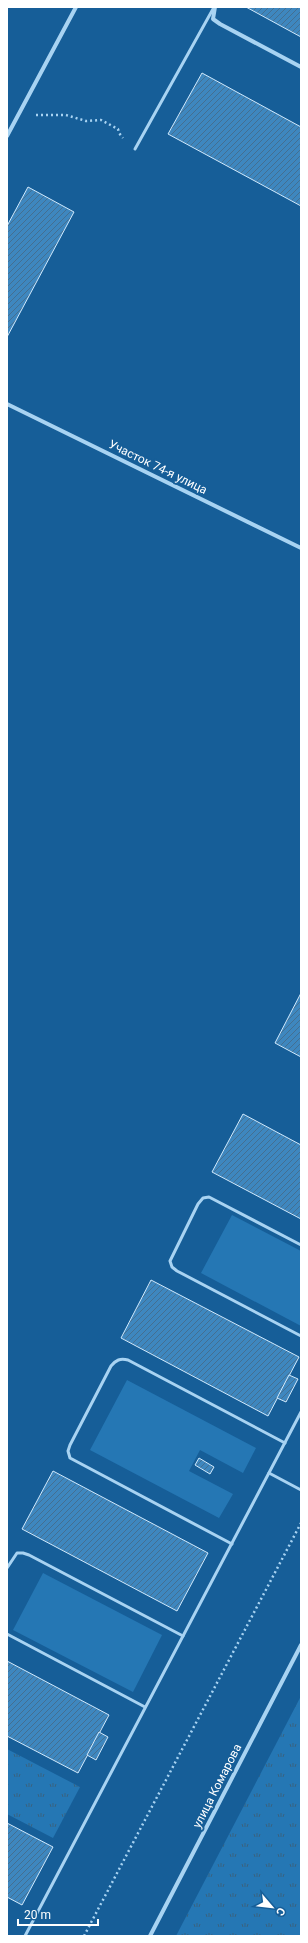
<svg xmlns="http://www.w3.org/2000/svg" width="308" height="1943" viewBox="0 0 308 1943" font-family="Roboto,sans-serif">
	<defs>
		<pattern id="grass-tufts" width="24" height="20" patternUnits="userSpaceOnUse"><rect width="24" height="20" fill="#2577b4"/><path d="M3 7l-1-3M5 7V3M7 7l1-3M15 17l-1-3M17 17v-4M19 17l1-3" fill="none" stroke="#386280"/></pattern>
		<pattern id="building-hatch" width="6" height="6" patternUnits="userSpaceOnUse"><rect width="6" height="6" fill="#3e87bf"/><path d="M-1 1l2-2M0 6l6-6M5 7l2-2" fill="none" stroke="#446f91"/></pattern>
	</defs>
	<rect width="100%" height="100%" fill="#165e98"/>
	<g fill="url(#grass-tufts)">
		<polygon points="301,1696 301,1936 176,1936"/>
		<polygon points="7,1749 80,1787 53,1838 7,1814"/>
	</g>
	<g fill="#2577b4">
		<polygon points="232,1215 301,1251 301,1326 201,1273"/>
		<polygon points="127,1380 256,1448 243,1473 200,1450 189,1471 233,1494 219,1518 90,1450"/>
		<polygon points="43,1573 162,1635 133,1692 13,1630"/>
	</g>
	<g fill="url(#building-hatch)" stroke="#d0e9fc">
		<polygon points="246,7 301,7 301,37"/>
		<polygon points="202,73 301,127 301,206 168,134"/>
		<polygon points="28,187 74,212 7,337 7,226"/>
		<polygon points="301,993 301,1057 275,1043"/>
		<polygon points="243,1114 301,1145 301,1219 212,1172"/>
		<polygon points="151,1280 299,1357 268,1416 121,1338"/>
		<polygon points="289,1375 298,1379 286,1402 277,1398"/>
		<polygon points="199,1458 214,1467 210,1474 195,1465"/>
		<polygon points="53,1471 208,1553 177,1611 22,1529"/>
		<polygon points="7,1661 109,1715 78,1773 7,1736"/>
		<polygon points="99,1732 108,1737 96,1760 87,1755"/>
		<polygon points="7,1823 53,1847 22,1905 7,1897"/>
	</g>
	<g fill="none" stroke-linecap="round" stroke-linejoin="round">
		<g stroke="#a8d3f2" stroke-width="2.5" stroke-dasharray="2 3" stroke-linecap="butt">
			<polyline points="36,115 66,115 86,121 101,120 118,129 119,133 123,138"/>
			<polyline points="84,1936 301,1523"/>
		</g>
		<g stroke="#a8d3f2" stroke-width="3">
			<polyline points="135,149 213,9"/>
			<polyline points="301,1245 209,1197 203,1198 198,1204 170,1261 172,1267 177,1271 301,1336"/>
			<polyline points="269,1473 301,1490"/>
			<path d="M232,1544l-162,-86 -2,-7 2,-6 41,-79c5,-6 9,-8 17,-6l157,83"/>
			<polyline points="7,1568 17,1553 23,1553 29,1555 183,1636"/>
			<polyline points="7,1634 145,1707"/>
			<polyline points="25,1936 301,1412"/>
		</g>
		<g stroke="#a8d3f2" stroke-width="4">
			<polyline points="215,7 213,19 220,24 301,67"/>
			<polyline points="7,136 76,7"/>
			<polyline points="7,404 301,548"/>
			<polyline points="150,1936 301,1645"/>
		</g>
	</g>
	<g text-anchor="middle" stroke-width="4" stroke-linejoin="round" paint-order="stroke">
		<g font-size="12" fill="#fff" stroke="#165e98">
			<text transform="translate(158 467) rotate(26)" y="4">Участок 74-я улица</text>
			<text transform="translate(217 1786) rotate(-63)" y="4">улица Комарова</text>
		</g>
	</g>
	<rect width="308" height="1943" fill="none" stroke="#ffffff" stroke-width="16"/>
	<g transform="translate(272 1907) rotate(118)" stroke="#165e98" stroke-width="3" paint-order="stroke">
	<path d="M0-3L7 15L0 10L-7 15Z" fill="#ffffff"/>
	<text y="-6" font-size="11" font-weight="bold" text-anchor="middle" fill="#ffffff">С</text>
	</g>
	<path d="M18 1919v6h80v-6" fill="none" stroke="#ffffff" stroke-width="2"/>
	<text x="24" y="1919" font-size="12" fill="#ffffff" stroke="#165e98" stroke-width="3" paint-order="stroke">20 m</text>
</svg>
